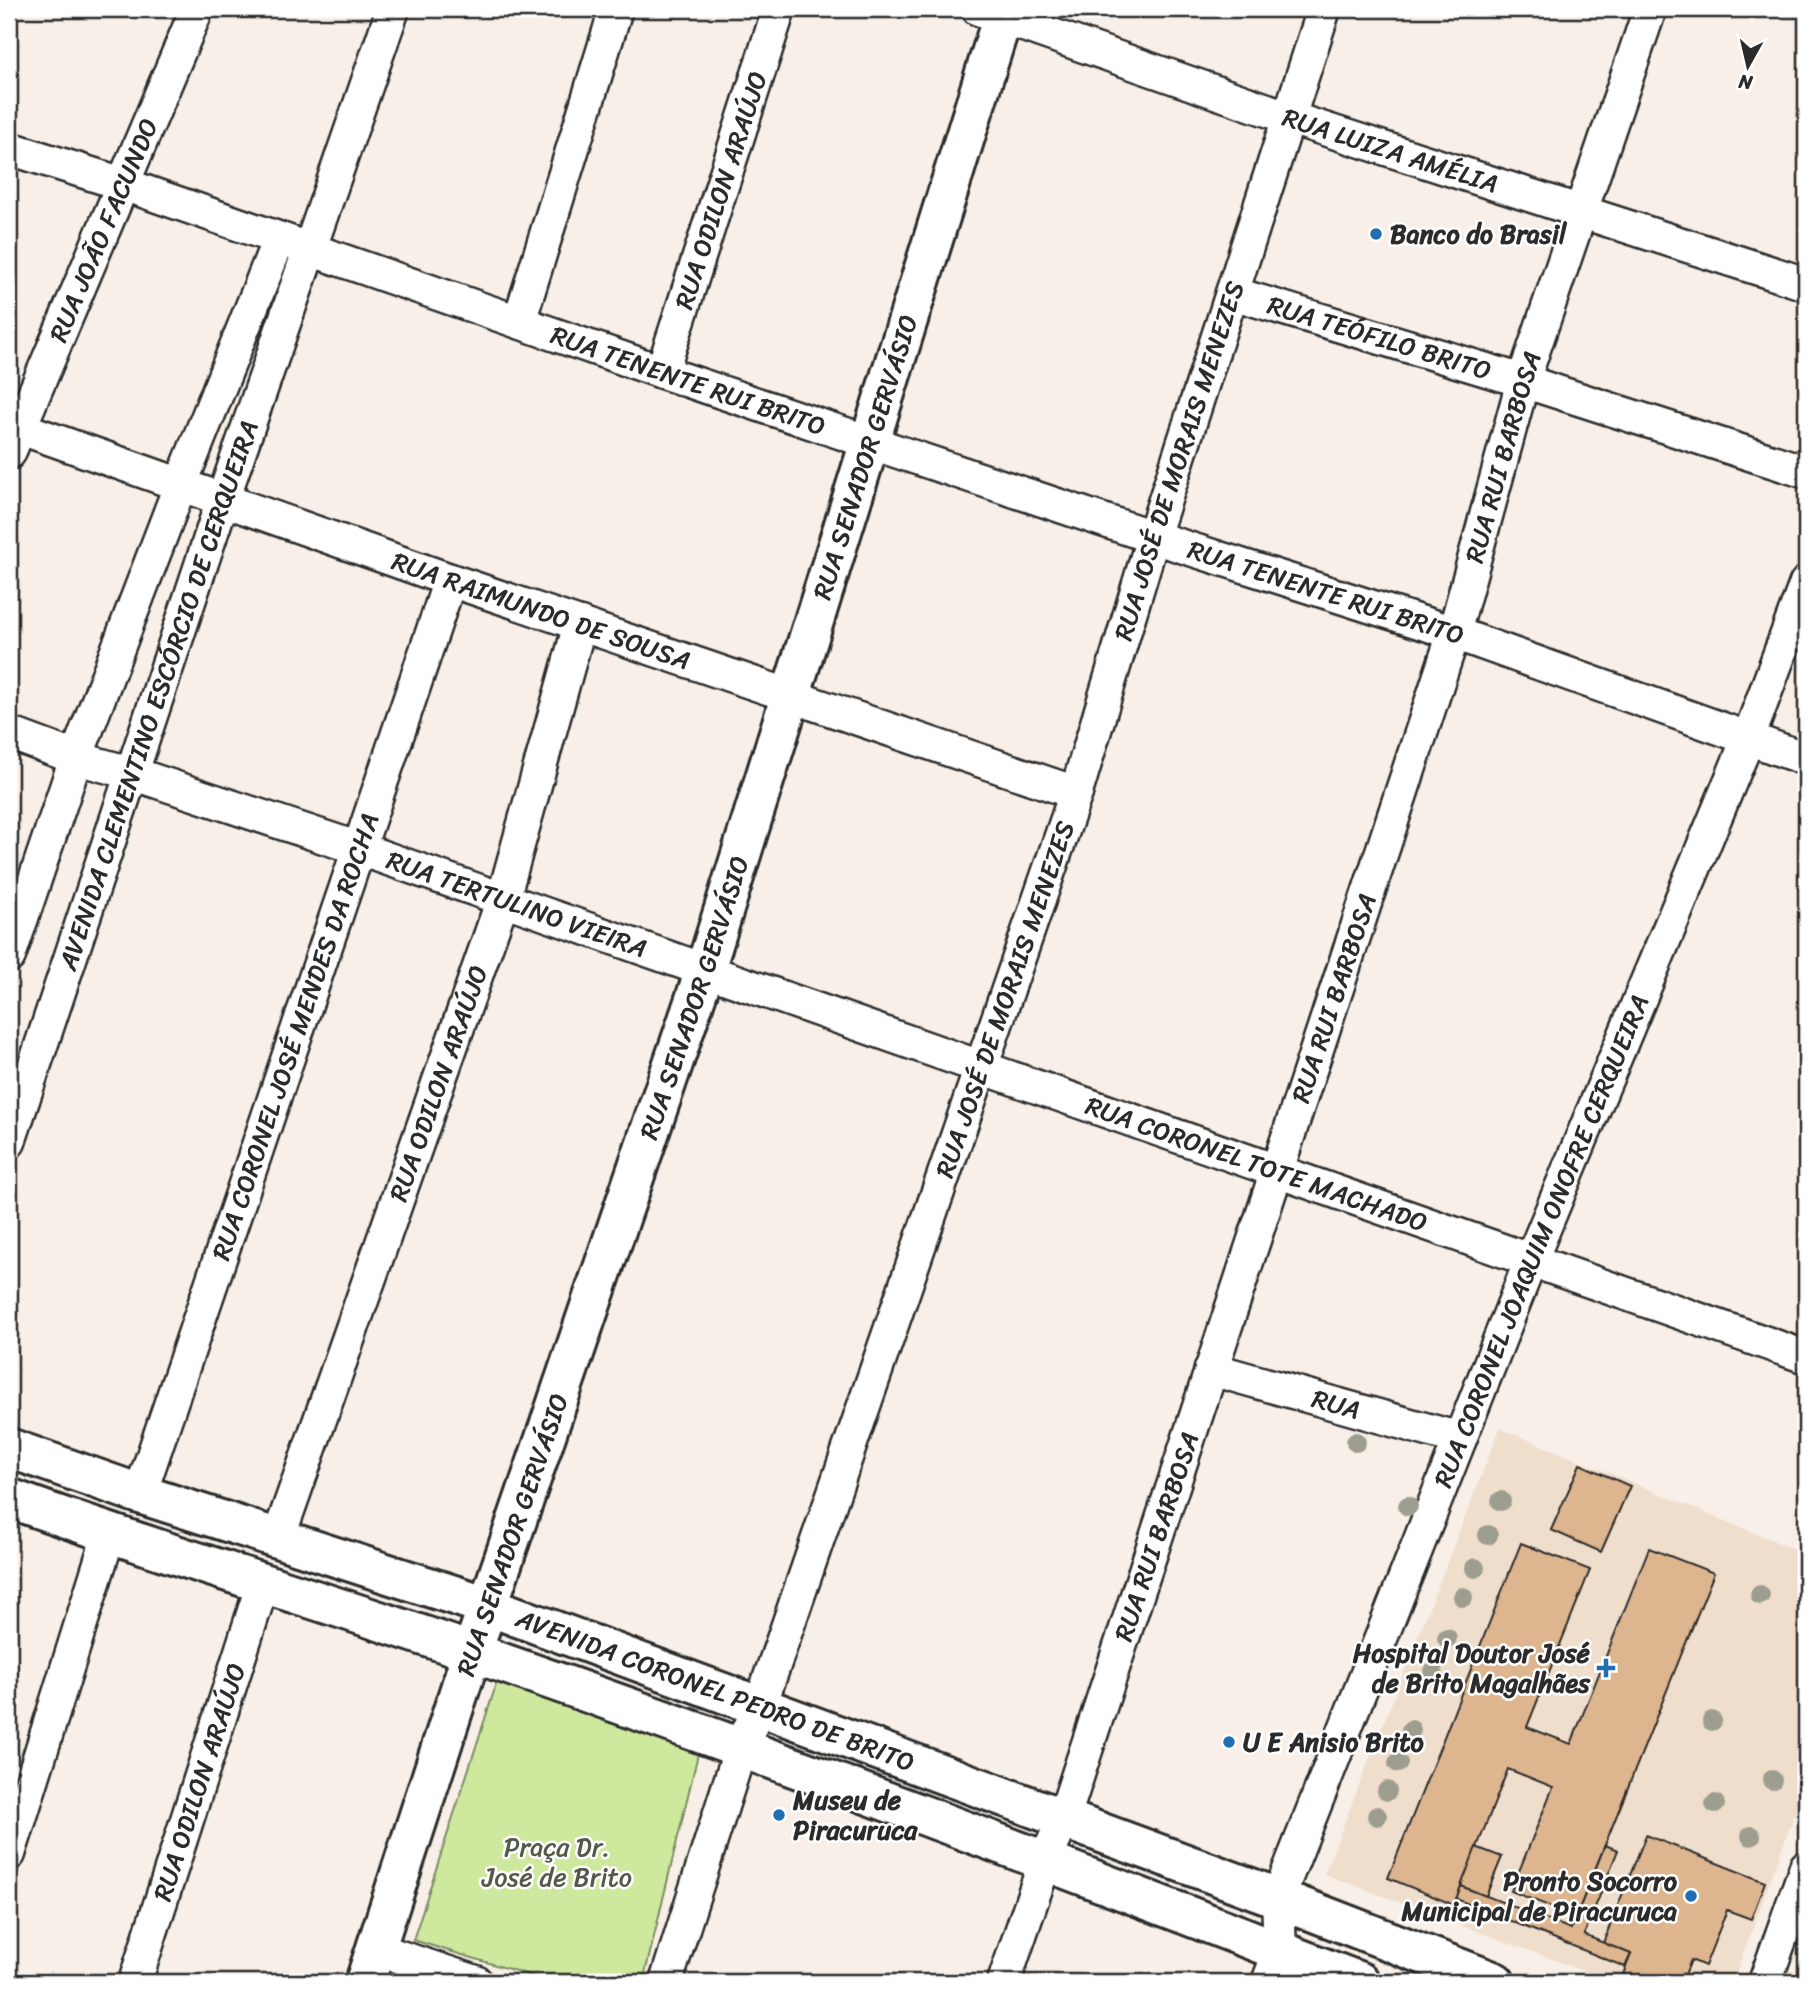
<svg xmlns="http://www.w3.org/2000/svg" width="1815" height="1991" viewBox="0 0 1815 1991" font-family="Sriracha,sans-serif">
	<rect width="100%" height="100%" fill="#f8f0e8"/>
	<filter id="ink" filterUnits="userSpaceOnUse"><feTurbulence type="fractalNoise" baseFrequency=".0143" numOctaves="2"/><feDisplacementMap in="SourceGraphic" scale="14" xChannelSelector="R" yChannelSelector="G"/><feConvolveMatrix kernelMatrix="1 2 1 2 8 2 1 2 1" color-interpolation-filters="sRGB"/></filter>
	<g filter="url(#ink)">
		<polygon fill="#f0decd" points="1500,1428 1806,1554 1806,1783 1733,1982 1613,1982 1324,1874"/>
		<polygon fill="#cee89e" stroke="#7c8a64" stroke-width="2" points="497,1682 698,1754 643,1982 552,1982 413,1940"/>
		<g fill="#ddb58e" stroke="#2b2b2b" stroke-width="2">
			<polygon points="1580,1464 1630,1486 1601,1552 1551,1530"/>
			<polygon points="1521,1543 1590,1570 1527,1727 1571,1744 1649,1548 1714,1573 1576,1917 1511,1891 1553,1787 1508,1769 1454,1905 1388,1878"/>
			<polygon points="1646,1835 1765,1882 1751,1919 1727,1910 1705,1966 1691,1960 1682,1982 1662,1982 1649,1977 1647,1982 1635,1982 1622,1977 1631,1954 1603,1943"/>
			<polygon points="1605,1845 1618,1850 1584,1935 1631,1954 1625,1967 1456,1899 1461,1886 1571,1929"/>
			<polygon points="1476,1847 1502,1857 1486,1896 1461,1886"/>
		</g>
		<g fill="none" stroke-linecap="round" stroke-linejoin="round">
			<g stroke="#2b2b2b" stroke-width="37">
				<g id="street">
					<path id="s1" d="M978,9l312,109 516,166"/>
					<path id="s2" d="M9,148l114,36 539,188 207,70 284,95 301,96 352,126"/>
					<path id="s3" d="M1232,293l291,88 283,91"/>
					<polyline points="519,322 616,9"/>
					<path id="s4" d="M662,372l117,-363"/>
					<path id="s5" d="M9,424l441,156 626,213"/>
					<path id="s6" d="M9,453l188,-444"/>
					<path id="s7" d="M9,733l67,25 55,15 226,75 1449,509"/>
					<polyline points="9,956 76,758 180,486 279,239"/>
					<path id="s8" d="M9,1142l214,-643 170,-490"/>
					<path id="s9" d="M1211,1369l249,70"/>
					<path id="s10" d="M140,1494l310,-914"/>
					<path id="s11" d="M278,1539l225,-640 77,-275"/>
					<polyline points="9,1854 109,1534"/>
					<polyline points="376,1949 476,1982"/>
					<path id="s12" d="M135,1982l128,-399"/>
					<path id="s13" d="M666,1982l75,-235 19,-41 316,-913 77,-256 171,-528"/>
					<path id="s14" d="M1004,1982l41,-120 18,-42 391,-1187 69,-252 127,-372"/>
					<path id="s15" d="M1268,1982l12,-31 -2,-53 253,-638 217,-521 58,-156"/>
					<polyline points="1765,1982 1806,1867"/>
				</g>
			</g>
			<g stroke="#2b2b2b" stroke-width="44">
				<g id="secondary">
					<path id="s16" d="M9,1448l131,46 348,112 790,292 217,84"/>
					<path d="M9,1498c154,56 311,101 465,155 298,103 592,215 886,329"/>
					<path id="s17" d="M365,1982l107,-330 233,-682 300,-961"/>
				</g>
			</g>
			<use href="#street" stroke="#fff" stroke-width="32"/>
			<use href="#secondary" stroke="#fff" stroke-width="38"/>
		</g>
		<g fill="#9e9e90">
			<circle cx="1356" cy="1442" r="10"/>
			<circle cx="1501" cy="1501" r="10"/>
			<circle cx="1408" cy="1506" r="10"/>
			<circle cx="1488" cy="1535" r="10"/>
			<circle cx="1475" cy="1568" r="10"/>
			<circle cx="1760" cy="1595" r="10"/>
			<circle cx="1463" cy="1597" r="10"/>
			<circle cx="1447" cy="1638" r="10"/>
			<circle cx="1433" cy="1673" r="10"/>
			<circle cx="1712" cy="1721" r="10"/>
			<circle cx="1411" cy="1730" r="10"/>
			<circle cx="1398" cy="1763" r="10"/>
			<circle cx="1772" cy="1780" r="10"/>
			<circle cx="1387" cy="1791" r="10"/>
			<circle cx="1715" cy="1804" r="10"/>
			<circle cx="1377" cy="1816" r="10"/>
			<circle cx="1751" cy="1836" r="10"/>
		</g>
	</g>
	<g fill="#1f6fb2" stroke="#fff" stroke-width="2.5">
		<circle cx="1376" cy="234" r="7"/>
		<path d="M1602.5 1657.5h7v7h7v7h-7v7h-7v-7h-7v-7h7z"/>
		<circle cx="1229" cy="1742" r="7"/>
		<circle cx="779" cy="1815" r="7"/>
		<circle cx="1691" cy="1896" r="7"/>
	</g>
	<g text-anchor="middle" stroke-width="5" stroke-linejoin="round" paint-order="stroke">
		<g font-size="26" fill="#2b2b2b" stroke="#fff">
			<text dy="9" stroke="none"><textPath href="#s1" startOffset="436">RUA LUIZA AMÉLIA</textPath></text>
			<text dy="9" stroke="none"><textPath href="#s4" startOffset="191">RUA ODILON ARAÚJO</textPath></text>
			<text dy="9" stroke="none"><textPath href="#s6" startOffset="242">RUA JOÃO FACUNDO</textPath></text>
			<text dy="9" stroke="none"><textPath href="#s3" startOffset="154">RUA TEÓFILO BRITO</textPath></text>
			<text dy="9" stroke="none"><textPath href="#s2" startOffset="718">RUA TENENTE RUI BRITO</textPath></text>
			<text dy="9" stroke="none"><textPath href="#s14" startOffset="1605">RUA RUI BARBOSA</textPath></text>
			<text dy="9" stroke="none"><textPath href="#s17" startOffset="1605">RUA SENADOR GERVÁSIO</textPath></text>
			<text dy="9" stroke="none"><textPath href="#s13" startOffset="1606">RUA JOSÉ DE MORAIS MENEZES</textPath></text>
			<text dy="9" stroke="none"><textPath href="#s2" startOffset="1390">RUA TENENTE RUI BRITO</textPath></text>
			<text dy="9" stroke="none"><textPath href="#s5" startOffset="564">RUA RAIMUNDO DE SOUSA</textPath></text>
			<text dy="9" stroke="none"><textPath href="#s8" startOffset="471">AVENIDA CLEMENTINO ESCÓRCIO DE CERQUEIRA</textPath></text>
			<text dy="9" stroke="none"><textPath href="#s7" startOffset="536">RUA TERTULINO VIEIRA</textPath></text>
			<text dy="9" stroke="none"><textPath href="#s17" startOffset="1038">RUA SENADOR GERVÁSIO</textPath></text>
			<text dy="9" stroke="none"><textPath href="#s14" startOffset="1038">RUA RUI BARBOSA</textPath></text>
			<text dy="9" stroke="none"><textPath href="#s13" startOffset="1040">RUA JOSÉ DE MORAIS MENEZES</textPath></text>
			<text dy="9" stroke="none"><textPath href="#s10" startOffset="483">RUA CORONEL JOSÉ MENDES DA ROCHA</textPath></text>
			<text dy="9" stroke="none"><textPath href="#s11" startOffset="483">RUA ODILON ARAÚJO</textPath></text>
			<text dy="9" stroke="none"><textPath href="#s7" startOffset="1320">RUA CORONEL TOTE MACHADO</textPath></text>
			<text dy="9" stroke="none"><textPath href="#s15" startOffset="794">RUA CORONEL JOAQUIM ONOFRE CERQUEIRA</textPath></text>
			<text dy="9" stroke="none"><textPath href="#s9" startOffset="130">RUA</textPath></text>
			<text dy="9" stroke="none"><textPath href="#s17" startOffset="471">RUA SENADOR GERVÁSIO</textPath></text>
			<text dy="9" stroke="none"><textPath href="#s14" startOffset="471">RUA RUI BARBOSA</textPath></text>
			<text dy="9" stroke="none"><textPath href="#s16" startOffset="747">AVENIDA CORONEL PEDRO DE BRITO</textPath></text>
			<text dy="9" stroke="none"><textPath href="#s12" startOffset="210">RUA ODILON ARAÚJO</textPath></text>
		</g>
		<g font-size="26" font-weight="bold" fill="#2b2b2b" stroke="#fff" text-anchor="start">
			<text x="1390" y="243">Banco do Brasil</text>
			<text x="1590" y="1662" text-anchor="end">Hospital Doutor José<tspan x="1590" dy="30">de Brito Magalhães</tspan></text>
			<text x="1243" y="1751">U E Anisio Brito</text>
			<text x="793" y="1809">Museu de<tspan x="793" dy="30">Piracuruca</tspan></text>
			<text x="1677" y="1890" text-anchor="end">Pronto Socorro<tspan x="1677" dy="30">Municipal de Piracuruca</tspan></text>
		</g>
		<g font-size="26" fill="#545a48" stroke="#fff">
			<text x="557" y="1856">Praça Dr.<tspan x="557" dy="30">José de Brito</tspan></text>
		</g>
	</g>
	<rect width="1815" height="1991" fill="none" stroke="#fff" stroke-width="35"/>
	<rect x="18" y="18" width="1780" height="1956" fill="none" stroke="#2b2b2b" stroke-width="2.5" filter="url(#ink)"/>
	<g transform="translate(1748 66) rotate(188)" stroke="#ffffff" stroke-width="5" paint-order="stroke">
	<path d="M0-5L12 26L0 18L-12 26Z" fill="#2b2b2b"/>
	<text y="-10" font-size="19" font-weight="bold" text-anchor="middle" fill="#2b2b2b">N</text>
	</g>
</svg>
